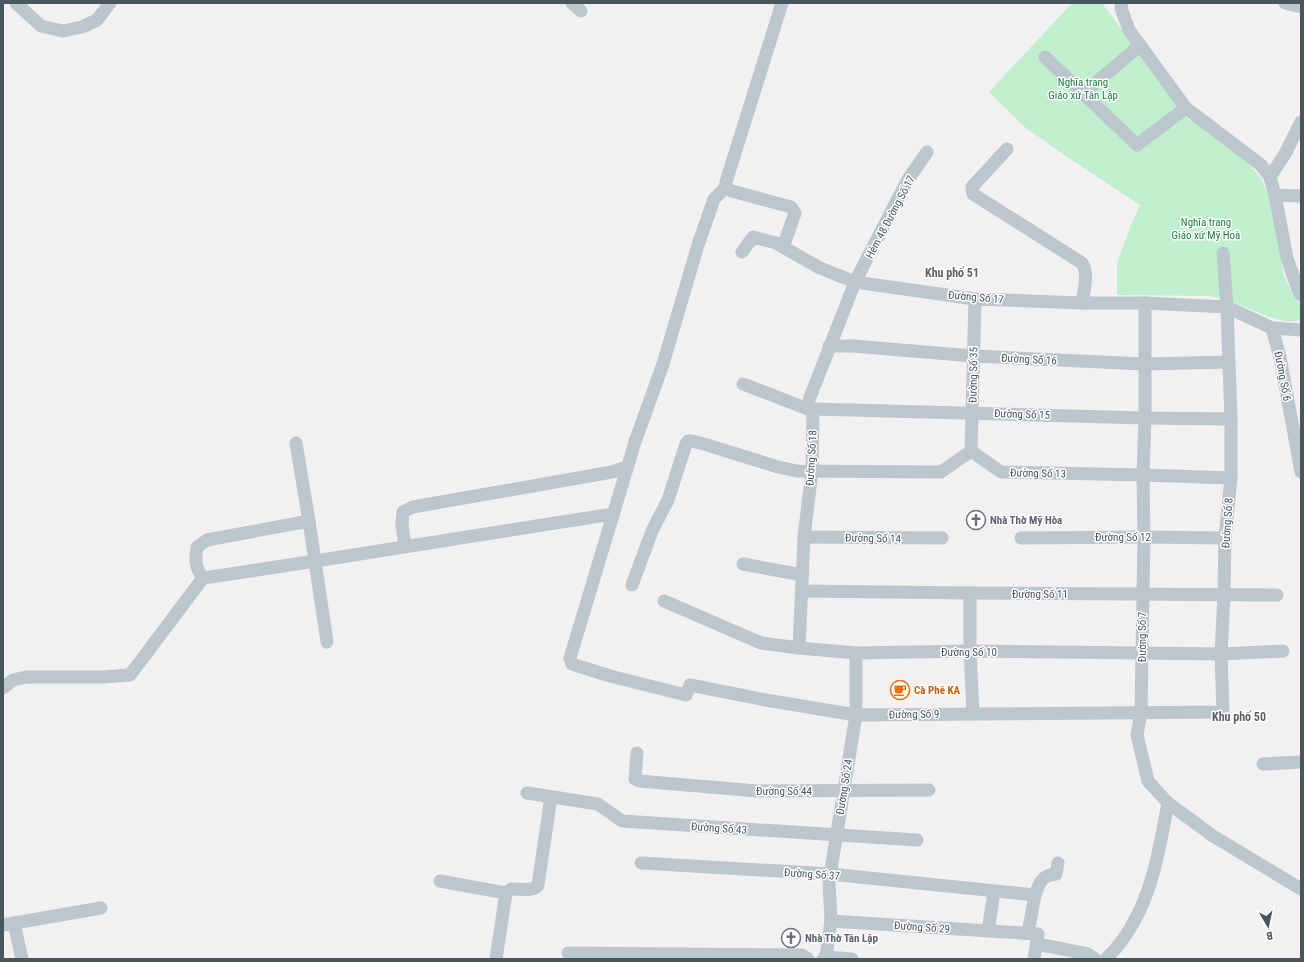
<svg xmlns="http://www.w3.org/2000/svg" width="1304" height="962" viewBox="0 0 1304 962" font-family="'Roboto Condensed',sans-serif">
	<rect width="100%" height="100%" fill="#f3f0f1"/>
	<polygon fill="#c0efce" points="1072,3 1102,3 1189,120 1201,125 1249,164 1261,178 1269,196 1284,276 1293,295 1301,305 1301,318 1297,321 1284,321 1267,316 1233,302 1209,296 1117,295 1117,263 1131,225 1140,205 1067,157 1026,128 989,92"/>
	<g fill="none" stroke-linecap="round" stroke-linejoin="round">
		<g stroke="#bcc6cd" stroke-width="13">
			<polyline points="16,3 41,26 63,31 82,27 97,20 110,3"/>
			<polyline points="572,3 581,11"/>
			<polyline points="782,3 726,182 725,188 732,191 791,207 795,213 783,247"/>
			<polyline points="1122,3 1121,8 1129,30 1186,108 1261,165 1270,177 1275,195 1287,258 1298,290 1301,295"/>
			<polyline points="1285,3 1301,7"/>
			<polyline points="1045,57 1137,145 1186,108"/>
			<polyline points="1083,94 1140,45"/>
			<path d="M1007,149l-35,38 1,7 109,69c7,11 2,27 0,40"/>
			<polyline points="1270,177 1286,152 1301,122"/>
			<polyline points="725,188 714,199 698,245 663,364 635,442 570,658 572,664 610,676 686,695 690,685 766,700 856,715 1223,712 1221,654 1224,595 1225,538 1231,478 1231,419 1227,307 1223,253"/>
			<polyline points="1275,195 1301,196"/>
			<polyline points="742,252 753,237 776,243 820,268 855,282 975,299 1082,303 1145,303 1227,307 1272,328 1280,357 1301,472"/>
			<polyline points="1145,303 1145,418 1143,475 1144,537 1142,653 1141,712 1137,735 1148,781 1168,803 1213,836 1301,889"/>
			<polyline points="1272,328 1301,330"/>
			<polyline points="829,346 853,346 973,356 1144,364 1229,362"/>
			<polyline points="743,384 808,409"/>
			<polyline points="813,409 1145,418 1231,419"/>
			<polyline points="296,443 309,521 327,642"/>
			<polyline points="971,451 975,299"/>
			<path d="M309,521l-102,19 -10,7c-2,13 -2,20 6,31 137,-20 273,-43 410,-64"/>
			<polyline points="804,537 942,538"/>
			<polyline points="1021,538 1144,537 1225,538"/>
			<polyline points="405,546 402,525 403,512 413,507 612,472 627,467"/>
			<polyline points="743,564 802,575"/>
			<polyline points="632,585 652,531 668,500 686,444 688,441 692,441 704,444 778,467 797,471 941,472 971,451 1001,472 1143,475 1231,478"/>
			<polyline points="802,591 970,593 1277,595"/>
			<polyline points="970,593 970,651 973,713"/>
			<polyline points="664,601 761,643 799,648 856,653 970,651 1221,654 1283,651"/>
			<polyline points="799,648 804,537 812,471 813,409 808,409 809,400 855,282 907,181 927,152"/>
			<polyline points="3,688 13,680 26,677 103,677 130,675 203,578"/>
			<polyline points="637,753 635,779 639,781 757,791 929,790"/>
			<polyline points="1263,764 1301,762"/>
			<polyline points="527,793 598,804 622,821 917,840"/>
			<polyline points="641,863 830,874 1035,895 1028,933"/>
			<polyline points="440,881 506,893"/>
			<path d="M1035,895c5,-12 5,-19 21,-21l2,-11"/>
			<polyline points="831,921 829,882 856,715 856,653"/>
			<polyline points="14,923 22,959"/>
			<polyline points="3,925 101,908"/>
			<polyline points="988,931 994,892"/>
			<polyline points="1037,944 1088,954 1095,959"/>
			<polyline points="568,953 802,955 808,959"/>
			<polyline points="826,957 831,921 1038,934 1034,959"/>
			<path d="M496,959l10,-66 5,-4c8,-1 21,4 27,-4l13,-88"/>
			<polyline points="823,959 826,957 852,959"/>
			<path d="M1106,959c10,-10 19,-21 26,-34 22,-37 28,-81 36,-122"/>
		</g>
	</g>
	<defs>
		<g id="church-ring" transform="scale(1)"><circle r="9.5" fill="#fff" stroke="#6b7280" stroke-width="1.5"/><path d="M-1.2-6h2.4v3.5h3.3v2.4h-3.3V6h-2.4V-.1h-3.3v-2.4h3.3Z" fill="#6b7280"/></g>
		<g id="cafe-ring" transform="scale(1)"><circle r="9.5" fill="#fff" stroke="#e8710a" stroke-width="1.5"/><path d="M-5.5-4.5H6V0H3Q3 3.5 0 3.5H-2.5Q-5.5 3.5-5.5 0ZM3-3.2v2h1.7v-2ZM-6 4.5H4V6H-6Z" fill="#e8710a"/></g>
	</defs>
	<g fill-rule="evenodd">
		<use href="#church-ring" x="976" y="520"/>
		<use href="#cafe-ring" x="900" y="690"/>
		<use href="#church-ring" x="791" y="938"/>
	</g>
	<g text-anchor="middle" stroke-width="3" stroke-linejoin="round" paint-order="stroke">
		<g font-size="11" fill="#197f42" stroke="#fff">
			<text x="1083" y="86">Nghĩa trang<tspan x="1083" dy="13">Giáo xứ Tân Lập</tspan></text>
			<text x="1206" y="226">Nghĩa trang<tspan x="1206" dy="13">Giáo xứ Mỹ Hoà</tspan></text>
		</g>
		<g font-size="11" fill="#48565e" stroke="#fff">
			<text transform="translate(890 217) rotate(-62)" y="4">Hẻm 48 Đường Số 17</text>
			<text transform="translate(976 297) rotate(5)" y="4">Đường Số 17</text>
			<text transform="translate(1029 359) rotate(3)" y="4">Đường Số 16</text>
			<text transform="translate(973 375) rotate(-89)" y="4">Đường Số 35</text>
			<text transform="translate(1283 376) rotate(79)" y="4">Đường Số 6</text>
			<text transform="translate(1022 414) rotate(2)" y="4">Đường Số 15</text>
			<text transform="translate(811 458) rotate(-87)" y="4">Đường Số 18</text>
			<text transform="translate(1038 473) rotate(1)" y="4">Đường Số 13</text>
			<text transform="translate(1227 523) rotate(-86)" y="4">Đường Số 8</text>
			<text x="1123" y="541">Đường Số 12</text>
			<text transform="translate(873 538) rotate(1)" y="4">Đường Số 14</text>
			<text x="1040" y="598">Đường Số 11</text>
			<text transform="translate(1142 637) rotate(-90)" y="4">Đường Số 7</text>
			<text x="969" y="656">Đường Số 10</text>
			<text transform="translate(914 714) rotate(-1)" y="4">Đường Số 9</text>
			<text transform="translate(844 787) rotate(-81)" y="4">Đường Số 24</text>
			<text x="784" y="795">Đường Số 44</text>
			<text transform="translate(719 828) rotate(4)" y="4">Đường Số 43</text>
			<text transform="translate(812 874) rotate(4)" y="4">Đường Số 37</text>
			<text transform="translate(922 927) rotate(4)" y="4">Đường Số 29</text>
		</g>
		<g font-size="11" font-weight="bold" fill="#5b616d" stroke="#fff" text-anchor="start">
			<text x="990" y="524">Nhà Thờ Mỹ Hòa</text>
			<text x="805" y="942">Nhà Thờ Tân Lập</text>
		</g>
		<g font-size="11" font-weight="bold" fill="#c56008" stroke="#fff" text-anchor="start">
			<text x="914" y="694">Cà Phê KA</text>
		</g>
		<g font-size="12" font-weight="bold" fill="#5d6165" stroke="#fff">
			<text x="952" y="277">Khu phố 51</text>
			<text x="1239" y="721">Khu phố 50</text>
		</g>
	</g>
	<rect width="1304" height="962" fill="none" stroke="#48565e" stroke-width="8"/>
	<g transform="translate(1268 926) rotate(171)" stroke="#ffffff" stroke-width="3" paint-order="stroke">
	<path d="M0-3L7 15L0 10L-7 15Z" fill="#48565e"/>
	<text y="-6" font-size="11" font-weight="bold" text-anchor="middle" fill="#48565e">B</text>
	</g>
</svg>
